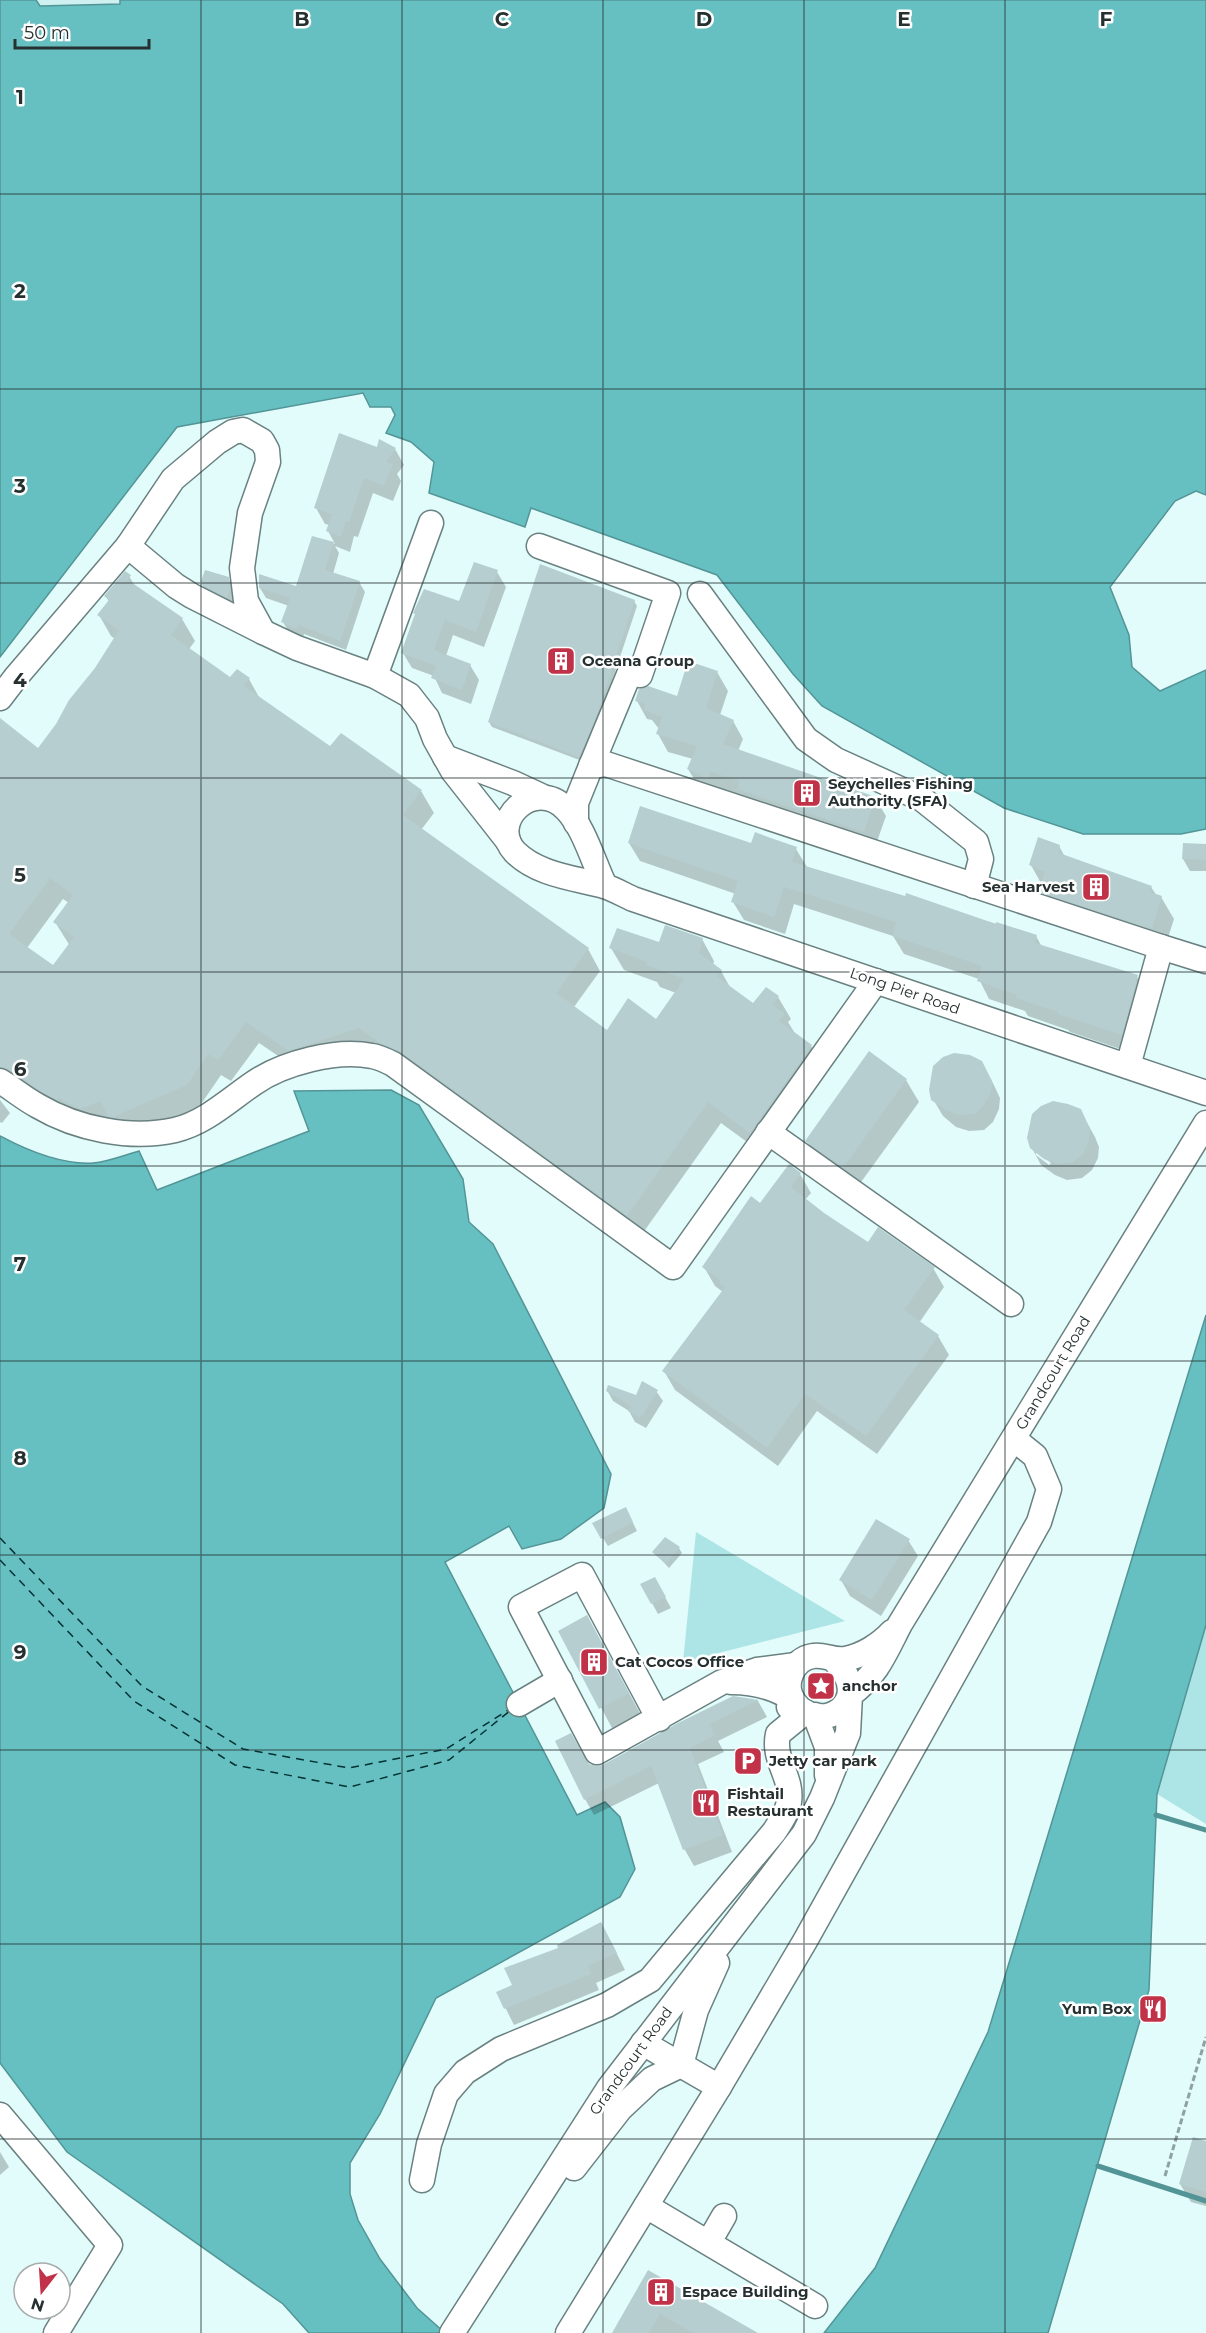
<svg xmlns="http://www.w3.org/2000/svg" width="1206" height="2333" viewBox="0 0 1206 2333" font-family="Montserrat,sans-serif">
	<rect width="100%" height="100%" fill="#e2fbfb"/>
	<polygon fill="#cef0f0" points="36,0 120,0 120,4 40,6"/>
	<g fill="#ade5e6">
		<polygon points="696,1532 845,1621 683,1662"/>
		<polygon points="1206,1625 1206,1824 1157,1794"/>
	</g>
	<g fill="#66c0c2" stroke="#539596" stroke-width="1.5">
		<polygon points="0,0 36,0 40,6 120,4 120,0 1206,0 1206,495 1196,491 1175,501 1110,587 1129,635 1132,667 1160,691 1206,670 1206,829 1181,834 1083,834 1004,808 822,706 793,674 717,575 531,508 525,527 429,493 434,462 411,442 386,433 395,415 391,407 370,407 363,393 177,427 0,657"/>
		<path d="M391,1090l28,15 44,74 6,43 24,22 118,230 -7,34 -43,31 -39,10 -13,-23 -64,36 132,253 28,-13 15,15 15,52 -15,28 -184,101 -56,116 -30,49v31l8,26 22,39 37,49 28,25h-136l-26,-29 -216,-152 -67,-89v-927c28,15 61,29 93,27 15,-1 32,-8 46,-12l18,39 152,-59 -15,-40z"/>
		<polygon points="1206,1315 1206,1625 1157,1794 1149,1990 1048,2333 824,2333 875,2268 988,2032"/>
	</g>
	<g fill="#0003" fill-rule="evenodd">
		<polygon points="378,449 395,449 404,465 397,474 401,481 393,501 373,493 358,537 354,536 350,552 335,546 339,553 333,574 359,582 365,592 346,650 304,634 303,638 289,632 283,622 289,606 266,598 260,588 297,588 313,538 335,544 328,531 330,525 325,524 316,508"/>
		<polygon points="497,572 506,587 484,647 453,635 446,656 470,665 479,680 471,704 442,693 434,676 412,668 403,653"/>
		<path d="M129,576l7,12 46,31 13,22 -6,8 41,30h19l11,20 70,50 91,42 13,22 -13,17 167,119 12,22 -26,36 34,25 49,-11 19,-28 -16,-6 -3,-5 -33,-12 -13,-22 91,-9 12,22 -1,4 8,6 10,18 23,16 13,-16 11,8 13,22 -3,3 8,13 15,11 13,22 -62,85 -41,-30 -81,114 -268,-188 -70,23 -43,-29 -28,38 -10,-6 -22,32 -73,32 -34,-9 -92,-50v-352l39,23 76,-112 -4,-3 -12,-21 10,-13 -3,-6zM63,899l6,4 -14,19 15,24 -16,21 -27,-19z"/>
		<polygon points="228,578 233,587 234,598 232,605 206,592 202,584"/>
		<polygon points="634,601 637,606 598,723 582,761 492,727 489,722"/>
		<polygon points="717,672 728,691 720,715 733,721 743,739 738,751 875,798 886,816 874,850 749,807 742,796 722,789 719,796 699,787 688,769 693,759 668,752 658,734 659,729 652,720 647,719 637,701 678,697"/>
		<polygon points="629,843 752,845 796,849 807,867 1036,936 1042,947 1137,977 1148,995 1132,1053 1070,1032 1068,1030 1028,1016 1025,1011 989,999 979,979 904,954 893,936 794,904 785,934 744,920 733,902 736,894 640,861"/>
		<polygon points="1184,845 1206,846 1206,871 1190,871 1183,859"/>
		<polygon points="1059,846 1065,857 1151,887 1157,896 1161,897 1174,919 1164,950 1053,911 1040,889 1042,885 1031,865"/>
		<polygon points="869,1053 906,1080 919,1102 856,1189 820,1163 807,1141"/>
		<polygon points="991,1079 1000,1098 999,1109 993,1122 984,1130 969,1131 956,1127 943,1116 933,1099"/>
		<polygon points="0,1100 10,1113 2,1123 0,1122"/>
		<path d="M1080,1110l15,27 4,10 -1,11 -6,12 -10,8 -15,2 -12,-5 -14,-10 -9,-17zM1036,1151l15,12 -2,2 -13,-10z"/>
		<polygon points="800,1174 811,1193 805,1200 868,1244 933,1268 944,1287 919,1323 938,1336 949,1355 877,1454 817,1411 778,1466 675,1390 664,1371 723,1292 715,1286 704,1267 760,1205"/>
		<polygon points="607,1390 636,1396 656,1391 663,1401 646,1428 635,1422 629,1411 613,1401"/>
		<polygon points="630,1517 637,1531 608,1546 594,1524"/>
		<polygon points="908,1540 918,1556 881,1616 850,1596 841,1580"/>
		<polygon points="679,1548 682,1553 669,1568 654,1552"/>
		<polygon points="655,1579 671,1608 658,1614 642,1585"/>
		<polygon points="560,1631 605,1649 647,1726 619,1741"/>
		<polygon points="733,1698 758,1701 767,1717 718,1741 724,1752 698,1764 732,1852 694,1866 685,1850 659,1783 594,1815 585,1799 589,1766 597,1768"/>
		<polygon points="610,1940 625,1970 596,1983 599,1990 514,2025 498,1993 514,1986 560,1949"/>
		<polygon points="1206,2143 1206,2206 1191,2202 1180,2184"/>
		<polygon points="0,2152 9,2167 0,2175"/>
		<polygon points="648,2272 755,2333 614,2333"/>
	</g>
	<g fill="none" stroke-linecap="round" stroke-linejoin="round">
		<g stroke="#539596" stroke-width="5">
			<polyline points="1156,1815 1206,1830"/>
			<polyline points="1098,2166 1206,2201"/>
		</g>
		<g stroke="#033132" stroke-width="1.5" stroke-dasharray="8 6" stroke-linecap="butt">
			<polyline points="0,1538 142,1686 243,1749 349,1768 446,1749 510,1709"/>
			<polyline points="0,1560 134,1701 235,1765 350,1787 449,1760 511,1710"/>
		</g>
	</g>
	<g fill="#b6cecf" fill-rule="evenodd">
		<polygon points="339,433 377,447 379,439 396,448 386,462 393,464 384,486 364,478 349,522 346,521 341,537 326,531 332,514 314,508"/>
		<polygon points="312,536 334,542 325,570 360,581 340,641 298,625 297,629 281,622 290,598 259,588 259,574 296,586"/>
		<polygon points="474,562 498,570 476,632 445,620 434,650 471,664 462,690 431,678 436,666 401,653 415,614 413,613 424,589 459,601"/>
		<polygon points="540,564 635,600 596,718 579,757 488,722"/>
		<polygon points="205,570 229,577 230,589 227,598 200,584"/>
		<path d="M125,571l6,4 -3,5 55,38 -12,17 59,42 7,-8 13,9 -6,8 86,60 11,-13 81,57 -19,25 186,133 -33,45 51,37 21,-32 28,21 28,-40 -38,-14 1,-3 -38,-14 8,-20 42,14 6,-17 38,13 -4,15 23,17 -6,6 37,27 13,-16 13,9 -6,9 12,9 -6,7 33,24 -62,88 -42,-31 -81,114 -226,-164 -21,-9 -21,-15 -70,23 -43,-29 -28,38 -10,-6 -21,31 -74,32 -5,-1 -7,-15 -22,8 -4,-2 -15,-9 -2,3 -13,-7 -37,-25 -8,-2v-349l38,30 18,-24 13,-24 26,-32 24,-38 -22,-15 12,-15 -5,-4zM50,878l23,17 -20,27 21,15 -21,28 -44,-31z"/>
		<polygon points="688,661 718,671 706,708 734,720 723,744 876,797 864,832 737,789 740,781 711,772 708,779 687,769 697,746 656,734 662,717 644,710 645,704 635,701 639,689 648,686 677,696"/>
		<polygon points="640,806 751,843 755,832 768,837 797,847 792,862 905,896 906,893 996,924 996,922 1037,935 1035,943 1138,975 1122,1035 1058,1014 1058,1012 1015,998 1017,995 977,981 982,966 892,936 896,922 784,887 774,917 731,902 738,881 628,843"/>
		<polygon points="1038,837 1060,845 1059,853 1152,886 1150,892 1162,896 1152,929 1045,894 1046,891 1039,889 1045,872 1029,865"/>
		<polygon points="1183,843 1206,844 1206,860 1182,859"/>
		<polygon points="869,1051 907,1079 843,1168 805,1141"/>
		<polygon points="954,1053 970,1055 982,1061 992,1081 991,1092 984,1105 975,1114 959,1115 946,1110 931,1100 929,1090 933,1066 943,1057"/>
		<polygon points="1053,1101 1068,1104 1081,1109 1090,1129 1089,1141 1083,1154 1073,1162 1057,1164 1044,1159 1030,1148 1027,1138 1032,1114 1041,1106"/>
		<polygon points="789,1164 801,1173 791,1187 824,1213 868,1242 878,1227 935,1267 904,1310 939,1335 866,1436 805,1394 767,1448 662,1371 725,1287 719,1283 721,1281 702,1267 751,1196 760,1203"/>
		<polygon points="642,1381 658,1390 643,1415 639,1418 628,1411 631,1406 606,1391 608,1385 636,1395"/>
		<polygon points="626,1507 633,1522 601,1539 592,1523"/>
		<polygon points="876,1519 910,1539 872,1600 839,1580"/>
		<polygon points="665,1537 680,1547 666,1564 652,1552"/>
		<polygon points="655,1577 666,1597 651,1604 640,1584"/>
		<polygon points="587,1615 629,1693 599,1709 558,1631"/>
		<polygon points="733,1696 759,1700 710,1724 715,1735 690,1748 723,1835 683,1850 651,1766 584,1800 555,1741 571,1733 589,1764 596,1766 603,1765 678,1723"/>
		<polygon points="601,1922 617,1953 588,1966 591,1974 504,2009 496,1992 512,1985 504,1968 558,1948 557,1945"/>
		<polygon points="1193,2137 1206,2141 1206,2192 1179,2184"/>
		<polygon points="648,2270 758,2333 693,2333 660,2314 649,2333 612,2333"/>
	</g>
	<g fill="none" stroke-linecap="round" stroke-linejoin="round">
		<g stroke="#6a8181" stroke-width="27">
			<g id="minor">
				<polyline points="128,546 176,586 192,596 263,632 297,648 375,676 409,695 427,718 435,739 453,771 508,841"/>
				<polyline points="539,546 668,593 640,675 630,672 591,766"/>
				<polyline points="700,594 806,739 836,760 922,799 976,842 981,859 974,886"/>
				<polyline points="375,676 431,523"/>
				<polyline points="0,698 16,677 128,546 173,479 217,442 233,432 243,430 262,441 267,450 268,462 250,513 242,568 246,601 263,632"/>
				<polyline points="445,757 513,783 541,796"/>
				<polyline points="576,823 576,803 591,766 606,764 1161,947 1128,1066"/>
				<path d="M605,886c-11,-22 -21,-59 -39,-77 -32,-33 -79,13 -51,43 23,23 60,26 89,34 10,3 20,9 29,13l573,194"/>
				<polyline points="1161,947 1206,961"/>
				<path d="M0,1081c13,8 25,18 38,25 39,23 93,34 137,24 30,-7 54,-30 79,-47 29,-20 82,-34 118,-27 7,1 15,5 21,8l280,203 203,-286"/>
				<polyline points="768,1132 1011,1304"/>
				<path d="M834,1660c44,42 -15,77 -40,42 -12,-17 -2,-43 19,-46 11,-2 20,5 32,3 17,-3 35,-14 47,-27"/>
				<path d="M731,1682c22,0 42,4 61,17l-3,8"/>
				<polyline points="519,1704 560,1680"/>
				<polyline points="815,1715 827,1747 827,1775"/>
				<polyline points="659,1719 582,1575 521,1607 597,1752 722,1682 757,1670 796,1665"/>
				<polyline points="643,2043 719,2087"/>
				<polyline points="0,2115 110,2245 56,2333"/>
				<polyline points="574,2168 620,2109 652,2079 681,2065 696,2010 717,1963"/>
				<path d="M422,2180l7,-36 17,-50 19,-22 36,-23 106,-44 43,-25 124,-148c6,-9 13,-19 15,-30 4,-25 -17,-42 -11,-68l27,-22"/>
				<polyline points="646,2206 815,2306"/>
				<polyline points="709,2242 724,2216"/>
				<path d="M452,2333l157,-245 195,-254 18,-36 26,-65 2,-38c27,-20 35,-42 50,-71l306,-501"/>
				<polyline points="568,2333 719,2087 805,1941 1039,1522 1049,1489 1035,1456 1014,1439"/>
			</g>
		</g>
		<polyline stroke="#8fa1a1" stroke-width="3" stroke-dasharray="6 3" stroke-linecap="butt" points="1165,2176 1206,2037"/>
		<use href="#minor" stroke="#fff" stroke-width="24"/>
	</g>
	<path fill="none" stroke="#273030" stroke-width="1.5" stroke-opacity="0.55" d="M201,0v2333M402,0v2333M603,0v2333M804,0v2333M1005,0v2333M0,194h1206M0,389h1206M0,583h1206M0,778h1206M0,972h1206M0,1166h1206M0,1361h1206M0,1555h1206M0,1750h1206M0,1944h1206M0,2139h1206"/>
	<defs>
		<g id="building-square" transform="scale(1.5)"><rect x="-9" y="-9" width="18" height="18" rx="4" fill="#c13147" stroke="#fff"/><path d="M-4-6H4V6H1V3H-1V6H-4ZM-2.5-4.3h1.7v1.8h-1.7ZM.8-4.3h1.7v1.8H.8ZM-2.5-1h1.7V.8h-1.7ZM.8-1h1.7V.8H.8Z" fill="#fff"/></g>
		<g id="sight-square" transform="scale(1.5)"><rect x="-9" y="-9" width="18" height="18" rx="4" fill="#c13147" stroke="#fff"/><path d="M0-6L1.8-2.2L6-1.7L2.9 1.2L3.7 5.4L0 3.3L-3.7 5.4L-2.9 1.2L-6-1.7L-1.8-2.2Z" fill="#fff"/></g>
		<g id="parking-square" transform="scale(1.5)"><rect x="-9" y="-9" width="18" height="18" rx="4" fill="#c13147" stroke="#fff"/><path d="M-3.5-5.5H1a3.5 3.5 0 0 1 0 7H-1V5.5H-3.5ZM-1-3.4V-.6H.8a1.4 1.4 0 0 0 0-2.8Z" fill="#fff"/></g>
		<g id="restaurant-square" transform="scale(1.5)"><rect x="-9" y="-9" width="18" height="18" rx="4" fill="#c13147" stroke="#fff"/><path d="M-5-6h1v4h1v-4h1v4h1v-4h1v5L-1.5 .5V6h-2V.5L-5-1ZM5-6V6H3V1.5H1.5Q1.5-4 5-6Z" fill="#fff"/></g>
	</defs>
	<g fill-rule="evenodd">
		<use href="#building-square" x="561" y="661"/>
		<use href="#building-square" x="807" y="793"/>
		<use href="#building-square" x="1096" y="887"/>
		<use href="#building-square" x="594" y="1662"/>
		<use href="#sight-square" x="821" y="1686"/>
		<use href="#parking-square" x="748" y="1761"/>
		<use href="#restaurant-square" x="706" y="1803"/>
		<use href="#restaurant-square" x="1153" y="2009"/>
		<use href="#building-square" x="661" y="2292"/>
	</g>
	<g text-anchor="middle" stroke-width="5" stroke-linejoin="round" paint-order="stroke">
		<g font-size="15" font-weight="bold" fill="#273030" stroke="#fff" text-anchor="start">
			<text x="582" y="666">Oceana Group</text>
			<text x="828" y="789">Seychelles Fishing<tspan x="828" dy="17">Authority (SFA)</tspan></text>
			<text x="1075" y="892" text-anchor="end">Sea Harvest</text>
			<text x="615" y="1667">Cat Cocos Office</text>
			<text x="842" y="1691">anchor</text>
			<text x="769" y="1766">Jetty car park</text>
			<text x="727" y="1799">Fishtail<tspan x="727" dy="17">Restaurant</tspan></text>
			<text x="1132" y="2014" text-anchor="end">Yum Box</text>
			<text x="682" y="2297">Espace Building</text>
		</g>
		<g font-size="15" fill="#273030" stroke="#fff">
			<text transform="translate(905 991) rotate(19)" y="5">Long Pier Road</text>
			<text transform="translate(1053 1373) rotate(-59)" y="5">Grandcourt Road</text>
			<text transform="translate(631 2061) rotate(-54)" y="5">Grandcourt Road</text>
		</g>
	</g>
	<g font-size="20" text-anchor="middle" font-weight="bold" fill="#273030" stroke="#fff" stroke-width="5" stroke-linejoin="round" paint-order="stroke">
		<text x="302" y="26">B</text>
		<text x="502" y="26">C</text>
		<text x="704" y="26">D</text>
		<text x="904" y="26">E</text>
		<text x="1106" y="26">F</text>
		<text x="20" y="104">1</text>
		<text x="20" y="298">2</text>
		<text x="20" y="493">3</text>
		<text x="20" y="687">4</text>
		<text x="20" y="882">5</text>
		<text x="20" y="1076">6</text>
		<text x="20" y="1271">7</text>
		<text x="20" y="1465">8</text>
		<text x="20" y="1659">9</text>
	</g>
	<g transform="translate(42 2291) rotate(197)"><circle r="28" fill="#ffffff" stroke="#a9acac" stroke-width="1.5"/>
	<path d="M0-4.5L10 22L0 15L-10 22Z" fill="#c13147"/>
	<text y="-9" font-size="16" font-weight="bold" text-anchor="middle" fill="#273030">N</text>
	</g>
	<path d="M15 39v9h134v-9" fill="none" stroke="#273030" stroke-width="3"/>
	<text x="24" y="39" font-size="18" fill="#273030" stroke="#ffffff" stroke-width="4.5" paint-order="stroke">50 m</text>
</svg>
